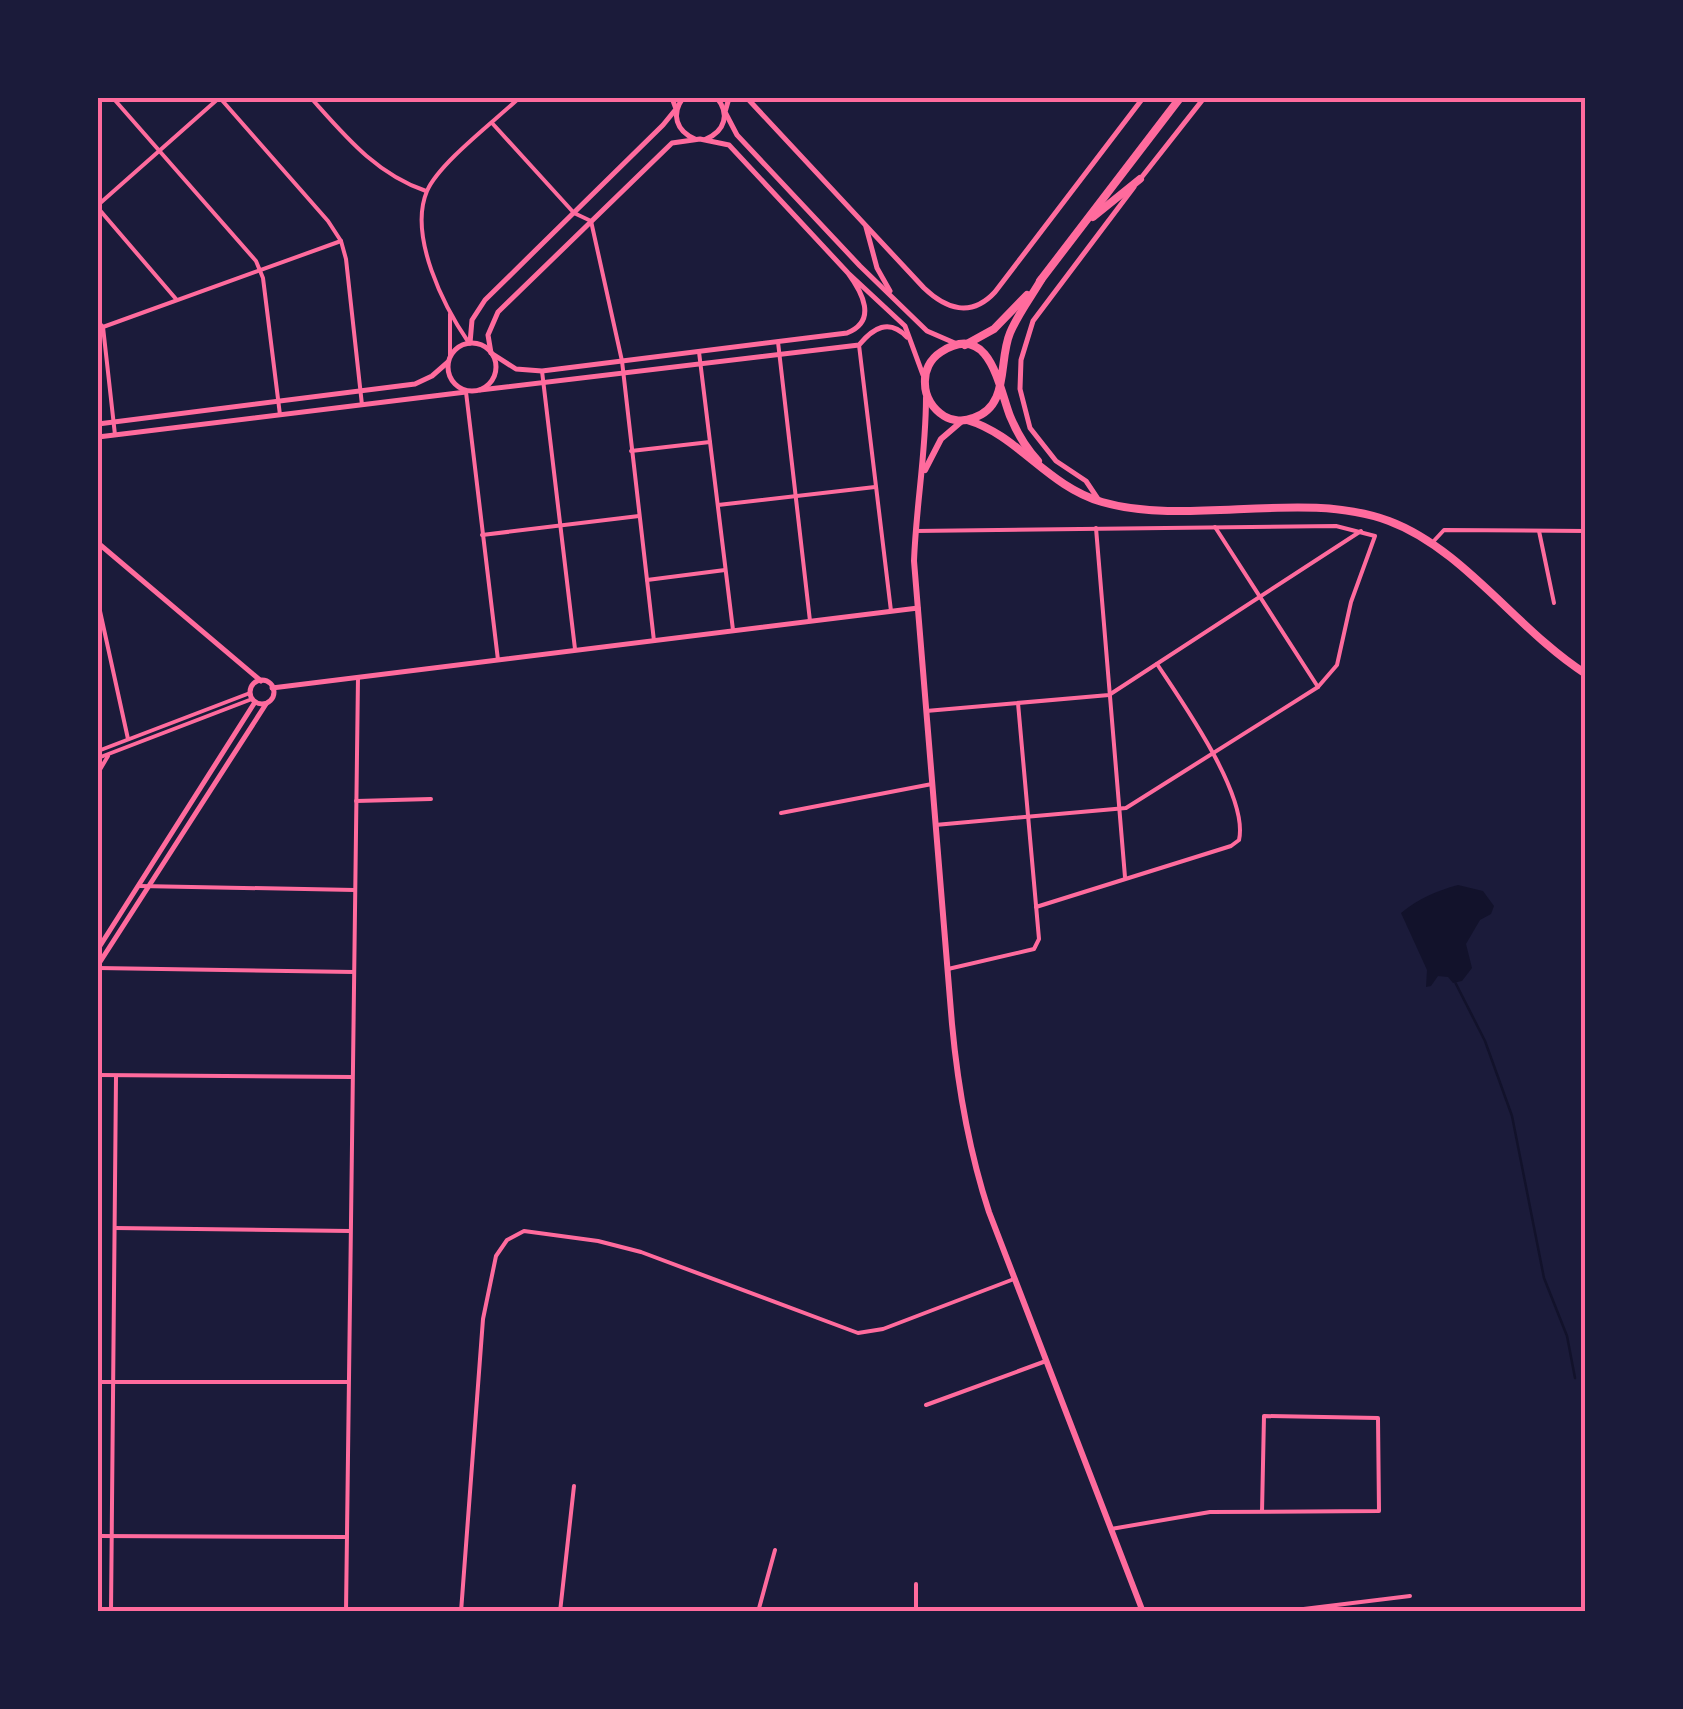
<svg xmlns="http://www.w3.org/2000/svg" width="1683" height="1709" viewBox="0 0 1683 1709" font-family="'Open Sans',sans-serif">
	<rect width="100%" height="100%" fill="#1b1b3a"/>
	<path fill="#12122b" d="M1458,885l25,6 11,15 -3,8 -11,6 -14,24 6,24 -10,13 -9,2 -5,-6 -10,-1 -7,10 -5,1 1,-17 -26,-57c17,-14 35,-22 57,-28z"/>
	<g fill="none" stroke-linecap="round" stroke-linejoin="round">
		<polyline stroke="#12122b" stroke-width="2.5" points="1455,982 1485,1041 1512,1116 1544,1278 1567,1336 1575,1378"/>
		<g stroke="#ff6b9d" stroke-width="4">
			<polyline points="113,98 256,261 263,278 280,415"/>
			<polyline points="220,98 328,221 341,241 346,259 362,405"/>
			<path d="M311,98c34,38 65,76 115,93"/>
			<polyline points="492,123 574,213 591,221 622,361 654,641"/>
			<polyline points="98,205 219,98"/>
			<polyline points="98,208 176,299"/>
			<polyline points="450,314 450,357"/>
			<polyline points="98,322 103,327 115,435"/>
			<polyline points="103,327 341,241"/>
			<polyline points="778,342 810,621"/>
			<path d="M469,343c-25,-36 -61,-107 -42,-152 12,-28 69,-71 92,-93"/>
			<polyline points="859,345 891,611"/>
			<polyline points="699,352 733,630"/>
			<polyline points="542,371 575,649"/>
			<polyline points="466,392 498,660"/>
			<polyline points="631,451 710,442"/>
			<polyline points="718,505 875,487"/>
			<polyline points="1215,527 1318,687"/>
			<polyline points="1096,528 1125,877"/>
			<polyline points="915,531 1336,526 1375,536 1351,602 1337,665 1318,687 1126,808 935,825"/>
			<polyline points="1539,531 1554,603"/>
			<polyline points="482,535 639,516"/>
			<polyline points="1431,544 1444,530 1586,531"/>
			<polyline points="647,580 725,570"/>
			<polyline points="98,602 128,739"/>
			<polyline points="926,711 1109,695 1361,531"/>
			<polyline points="98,751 250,693"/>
			<polyline points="98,758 252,699"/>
			<polyline points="98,773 108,756"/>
			<polyline points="356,801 431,799"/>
			<polyline points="781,813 932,784"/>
			<polyline points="140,886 355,890"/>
			<path d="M1036,907l195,-61 8,-6c10,-44 -57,-138 -82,-176"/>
			<polyline points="98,968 354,972"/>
			<polyline points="948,969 1034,949 1039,939 1018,703"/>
			<polyline points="98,1075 352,1077"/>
			<polyline points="115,1228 350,1231"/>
			<polyline points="98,1382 348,1382"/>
			<polyline points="926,1405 1046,1361"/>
			<polyline points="1111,1529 1210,1512 1379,1511 1378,1418 1264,1416 1262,1512"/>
			<polyline points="98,1536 347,1537"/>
			<polyline points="111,1612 116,1077"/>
			<polyline points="346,1612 358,677"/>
			<polyline points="461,1612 483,1319 496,1256 507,1240 524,1231 598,1241 641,1252 858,1333 883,1329 1014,1279"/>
			<polyline points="560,1612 574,1486"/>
			<polyline points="758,1612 775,1550"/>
			<polyline points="916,1612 916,1584"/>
			<polyline points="1279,1612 1410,1596"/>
		</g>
		<g stroke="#ff6b9d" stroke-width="5">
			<path d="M683,98c-12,16 -7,33 12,41"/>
			<polyline points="729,98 725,112 737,135 860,266 927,331 957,344"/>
			<path d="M747,98l177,190c22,21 47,30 71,4l148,-194"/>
			<path d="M706,139c19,-8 24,-25 11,-41"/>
			<polyline points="1141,178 1204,98"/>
			<polyline points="866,227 877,268 890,291"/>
			<path d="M848,273c14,19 30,48 -1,60l-305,38 -26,-2 -25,-16 -3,-18 10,-23 174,-169 28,-4 29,6 119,128 57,53 18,49"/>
			<circle cx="472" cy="367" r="24"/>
			<polyline points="470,343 472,320 485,300 663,125 676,109 672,98"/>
			<path d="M480,390l379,-45c14,-17 30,-27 48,-8"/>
			<polyline points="98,424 415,384 432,376 448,362"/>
			<polyline points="98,437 466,392"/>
			<polyline points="1098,499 1086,481 1056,461 1030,428 1020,389 1021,360 1033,321 1134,187"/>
			<polyline points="98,543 261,681"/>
			<circle cx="262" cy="692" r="12"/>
			<polyline points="272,688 918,608"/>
			<polyline points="98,949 255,702"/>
			<polyline points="98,965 266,704"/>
		</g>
		<g stroke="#ff6b9d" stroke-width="6">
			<path d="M926,398c0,55 -10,108 -12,163l38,463c6,64 17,127 37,188l154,400"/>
			<polyline points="925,470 941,439 962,421"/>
		</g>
		<g stroke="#ff6b9d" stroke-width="8">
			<polyline points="1093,217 1140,179"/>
			<polyline points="1040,281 1180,98"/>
			<polyline points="965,345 994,329 1027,295"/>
			<path d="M967,420c51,15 80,66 135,82 87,25 201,-13 287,19 75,28 129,110 197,153"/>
			<path d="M1038,461c-12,-13 -21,-28 -28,-45 -11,-28 -20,-96 -69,-64 -11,7 -17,19 -16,32 0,13 8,25 19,32 8,5 20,6 29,2 37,-11 25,-57 37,-85 8,-19 21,-36 31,-53"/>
		</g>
	</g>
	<rect width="1683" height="1709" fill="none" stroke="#1b1b3a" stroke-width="200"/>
	<rect x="100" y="100" width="1483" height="1509" fill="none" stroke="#ff6b9d" stroke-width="4"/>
</svg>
